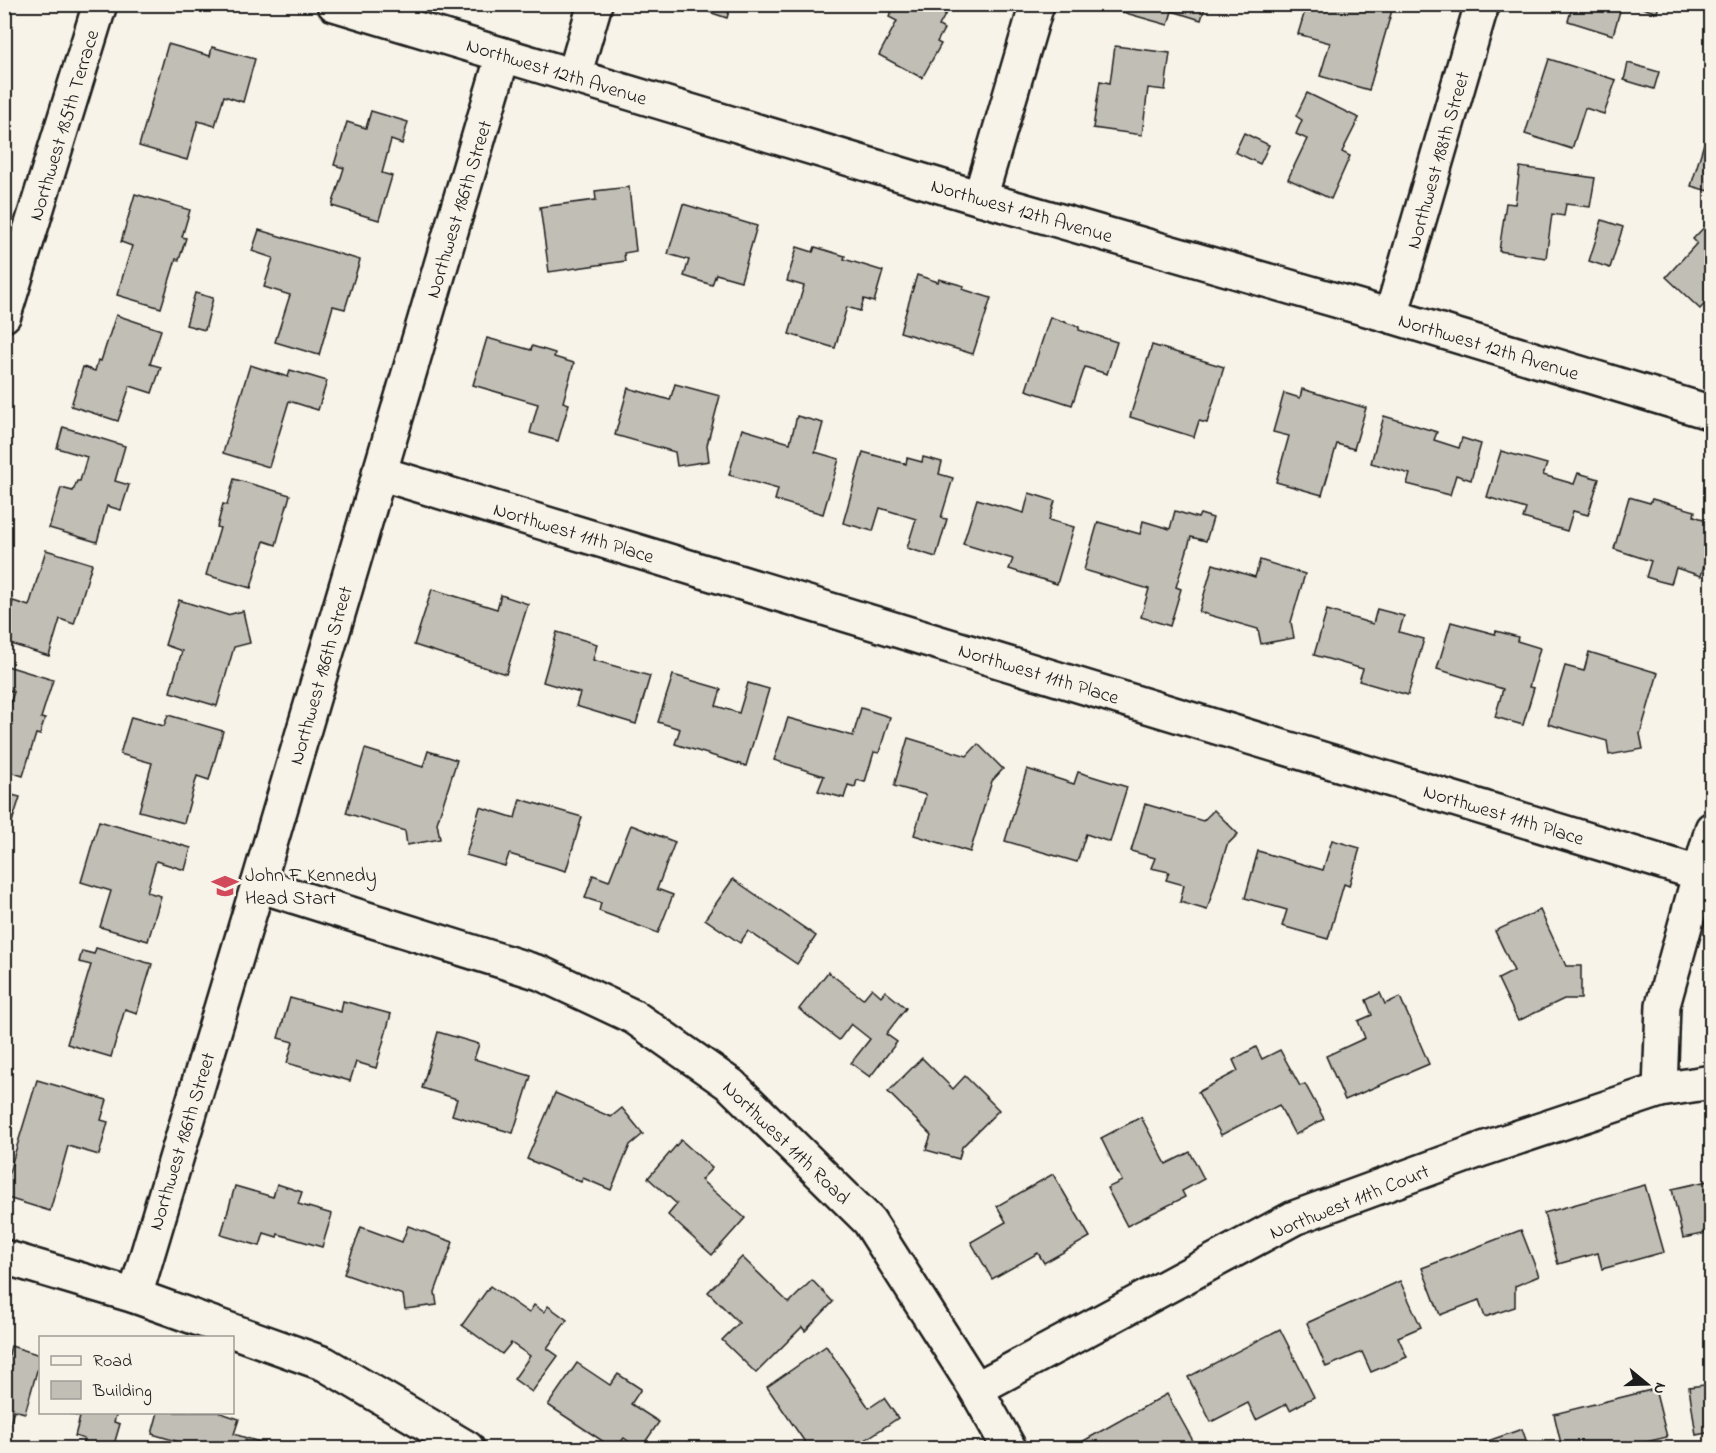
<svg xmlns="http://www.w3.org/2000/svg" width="1716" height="1453" viewBox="0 0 1716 1453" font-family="'Indie Flower',sans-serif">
	<rect width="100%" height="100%" fill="#f7f3e8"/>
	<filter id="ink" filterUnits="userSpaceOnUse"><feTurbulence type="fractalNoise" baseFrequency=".0167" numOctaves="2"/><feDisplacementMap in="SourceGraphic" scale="12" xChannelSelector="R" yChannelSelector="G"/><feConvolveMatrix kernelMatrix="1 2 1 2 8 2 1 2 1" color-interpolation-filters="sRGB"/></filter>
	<g filter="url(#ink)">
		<g fill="#c0beb5" stroke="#1c1c1c" stroke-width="1.5">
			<polygon points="685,4 731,4 727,18"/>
			<polygon points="951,4 939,26 944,29 937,42 941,44 922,78 879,55 897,21 889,17 895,4"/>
			<polygon points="1124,4 1206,4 1201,20 1172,11 1168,25 1122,12"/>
			<polygon points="1307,4 1388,4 1386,9 1392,10 1369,90 1320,76 1330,43 1298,34"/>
			<polygon points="1573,4 1622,4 1613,35 1568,21"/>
			<polygon points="1631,4 1659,4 1657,13"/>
			<polygon points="168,44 210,56 212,47 255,59 243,102 224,96 215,126 198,121 187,160 139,146"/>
			<polygon points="1115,46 1170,53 1165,90 1148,88 1142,135 1093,128 1100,81 1110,83"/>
			<polygon points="1549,59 1616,80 1604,114 1585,108 1572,149 1525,134"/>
			<polygon points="1628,63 1659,72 1654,89 1624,80"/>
			<polygon points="1307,93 1359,118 1342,152 1350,156 1331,199 1288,179 1307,139 1296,134 1302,120 1296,116"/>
			<polygon points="371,111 408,122 402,144 391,140 382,173 392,176 379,220 332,206 344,168 334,165 347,122 366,128"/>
			<polygon points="1712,117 1712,192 1691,186"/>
			<polygon points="1244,133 1269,145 1260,164 1235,152"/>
			<polygon points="1520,167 1595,178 1590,207 1566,204 1564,216 1552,214 1546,258 1499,251 1506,203 1515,204"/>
			<polygon points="629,187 636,251 624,253 625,261 549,272 540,207 596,200 595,191"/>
			<polygon points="135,194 190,210 182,237 186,238 179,260 176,259 161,308 117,295 132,246 121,242"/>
			<polygon points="683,204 757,226 741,281 716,274 712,285 684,276 689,260 668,254"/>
			<polygon points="1602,220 1623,227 1610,268 1589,261"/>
			<polygon points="1709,222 1712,225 1712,296 1700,309 1666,277 1697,243 1693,239"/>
			<polygon points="259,230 360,260 345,309 333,306 319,355 275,342 290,295 264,287 273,258 252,251"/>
			<polygon points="797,247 813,252 815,247 845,256 844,259 883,271 874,302 864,299 860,311 847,307 835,348 789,334 804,286 787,281"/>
			<polygon points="917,275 938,282 939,279 964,286 962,289 991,298 973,354 900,332"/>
			<polygon points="195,293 213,298 205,330 186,325"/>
			<polygon points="116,315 161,330 150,364 161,367 152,393 130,386 118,421 71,406 83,367 95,371 98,360 101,361"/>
			<polygon points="1050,317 1079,327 1079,330 1117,342 1107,374 1085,367 1072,405 1026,390"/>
			<polygon points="487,338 531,350 532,346 555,353 554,357 574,363 563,402 569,404 558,441 530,433 538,404 473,385"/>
			<polygon points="1152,345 1224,367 1207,423 1199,421 1194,437 1130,417"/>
			<polygon points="250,365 288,377 290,370 327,381 318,410 289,401 269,467 223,453"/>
			<polygon points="675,384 720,396 707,445 709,461 677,466 675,452 615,435 628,388 670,400"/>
			<polygon points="1302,389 1366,408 1354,449 1337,444 1322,495 1276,482 1289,436 1273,432 1284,393 1300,398"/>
			<polygon points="797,416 823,423 815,452 839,459 823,514 775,500 778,489 729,475 742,429 790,443"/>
			<polygon points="1384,416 1437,432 1434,440 1459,448 1462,438 1481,444 1471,480 1456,475 1450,495 1407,484 1410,474 1371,463"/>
			<polygon points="63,427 125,446 115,481 129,485 121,510 107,506 97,542 49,528 61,488 73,491 77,481 80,481 87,457 57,448"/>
			<polygon points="1501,451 1547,464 1543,475 1574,484 1578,473 1599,479 1588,515 1573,511 1567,531 1523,518 1526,509 1487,497"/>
			<polygon points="863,452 906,464 907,458 922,462 923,457 942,462 939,474 953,478 941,518 947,519 936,557 907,548 916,519 880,508 873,531 843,523"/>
			<polygon points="234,479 290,495 276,545 264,541 251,588 206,575 220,528 217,527 223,504 227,505"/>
			<polygon points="1029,493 1055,501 1049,520 1074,527 1057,584 1009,569 1013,559 963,544 977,499 1024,513"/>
			<polygon points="1629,497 1650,503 1652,499 1695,511 1694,516 1712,522 1712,537 1701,576 1676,568 1671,584 1659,581 1646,577 1651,561 1614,549"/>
			<polygon points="1175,511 1198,518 1200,514 1213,518 1206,541 1191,537 1176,587 1181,589 1170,626 1141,617 1149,589 1084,570 1098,522 1140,534 1143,521 1170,529"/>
			<polygon points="46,550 92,564 74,624 60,619 49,656 4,642 4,631 13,601 29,606"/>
			<polygon points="1260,560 1305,574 1291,622 1294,638 1261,644 1258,629 1199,612 1213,564 1255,577"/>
			<polygon points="432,589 497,609 501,595 528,604 506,674 414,645"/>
			<polygon points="179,600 227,615 243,611 250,643 234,647 217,706 170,692 182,651 165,645"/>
			<polygon points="1377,609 1404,616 1399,632 1424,639 1408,695 1359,681 1363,669 1314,655 1327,610 1373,624"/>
			<polygon points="1451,622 1495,634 1496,631 1518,637 1517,641 1540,648 1529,687 1534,688 1523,725 1495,717 1503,689 1437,669"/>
			<polygon points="557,632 597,644 593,660 650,676 636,724 576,706 580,693 543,682"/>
			<polygon points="1589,652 1658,673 1640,734 1643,749 1609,755 1607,741 1548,724 1565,666 1584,671"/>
			<polygon points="4,665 53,680 41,718 45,719 42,727 40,735 36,734 23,776 4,770 4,721 14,692 4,688"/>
			<polygon points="673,675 721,689 716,706 739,713 748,683 769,689 746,766 675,744 680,729 658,722"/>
			<polygon points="861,708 890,717 879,753 874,752 865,782 857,780 855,787 848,785 844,798 818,791 824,776 774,760 788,718 853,736"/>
			<polygon points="168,715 223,731 209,780 197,776 184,823 139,811 152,763 120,754 131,717 164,726"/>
			<polygon points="908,738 967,756 978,744 1003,769 992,781 970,852 914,835 926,795 894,786"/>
			<polygon points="365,749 423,767 428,751 457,760 437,823 440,839 407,845 405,831 346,813"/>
			<polygon points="1027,769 1074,784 1078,772 1127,787 1110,842 1086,834 1077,862 1005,841"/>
			<polygon points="4,793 20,797 4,847"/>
			<polygon points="520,799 582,817 566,871 509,854 505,866 466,855 480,807 515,818"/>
			<polygon points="1145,804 1203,821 1214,810 1238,834 1227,845 1207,910 1180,902 1184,885 1166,880 1169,872 1151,868 1155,858 1131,851"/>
			<polygon points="99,821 191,848 185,870 156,861 147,892 161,896 148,941 100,927 111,891 81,882"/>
			<polygon points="631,825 675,842 657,889 673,895 658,933 599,911 601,903 585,898 593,875 609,881"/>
			<polygon points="1332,840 1360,848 1349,886 1344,884 1328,939 1282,926 1287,910 1245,898 1258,851 1323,870"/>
			<polygon points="733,879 816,936 797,964 748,931 740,943 705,919"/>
			<polygon points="1540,910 1566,966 1581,966 1581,999 1564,999 1518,1021 1498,979 1514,971 1495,931"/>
			<polygon points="96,948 152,964 137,1013 125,1009 111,1057 67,1044 91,965 79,962 82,951 94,954"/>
			<polygon points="828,972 863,999 872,988 881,996 885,991 906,1008 886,1034 897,1042 870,1077 851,1063 870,1039 851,1024 839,1040 799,1009"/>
			<polygon points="1380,993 1385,1004 1400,997 1429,1064 1345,1100 1326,1056 1365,1038 1358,1021 1372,1015 1366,1000"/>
			<polygon points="290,998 341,1012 343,1001 391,1014 376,1068 356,1062 350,1081 287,1063 293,1042 278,1038"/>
			<polygon points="438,1032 479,1044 474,1059 531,1076 513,1133 452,1115 457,1099 422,1088"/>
			<polygon points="1256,1047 1262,1059 1280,1050 1300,1086 1305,1084 1324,1119 1295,1135 1279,1105 1221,1135 1198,1092 1238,1071 1233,1060"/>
			<polygon points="922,1058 953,1089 965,1076 999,1110 962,1147 959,1159 926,1150 931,1135 888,1092"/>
			<polygon points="37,1080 107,1100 101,1120 108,1122 99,1155 68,1146 50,1211 4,1197 4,1189"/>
			<polygon points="555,1093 611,1117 622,1108 643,1134 630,1145 611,1190 583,1178 581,1182 527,1159"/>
			<polygon points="1141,1117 1166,1164 1190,1152 1204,1179 1182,1191 1185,1197 1127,1226 1107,1188 1122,1181 1101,1138"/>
			<polygon points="681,1140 712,1168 701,1180 745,1218 712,1255 668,1215 677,1204 648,1178"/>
			<polygon points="1053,1174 1090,1237 1044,1263 1038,1253 992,1279 971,1242 1006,1222 997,1206"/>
			<polygon points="1712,1180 1712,1232 1683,1238 1672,1189"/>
			<polygon points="277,1184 302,1192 298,1204 332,1214 322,1247 278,1234 277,1237 264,1233 260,1246 221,1235 235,1186 273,1197"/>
			<polygon points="1645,1185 1664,1252 1602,1269 1598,1253 1558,1264 1544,1213"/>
			<polygon points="408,1226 453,1242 435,1292 437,1305 405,1309 403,1295 344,1274 361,1227 402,1242"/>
			<polygon points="1521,1230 1539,1276 1515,1286 1515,1307 1485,1317 1479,1300 1440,1315 1422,1268"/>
			<polygon points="742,1257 789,1303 812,1280 833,1302 805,1331 802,1327 756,1373 722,1340 739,1323 708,1292"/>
			<polygon points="1400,1281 1421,1327 1398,1337 1407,1357 1371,1372 1362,1352 1326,1367 1307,1323"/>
			<polygon points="490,1286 529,1313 534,1305 544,1312 548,1306 567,1320 547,1348 558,1356 532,1392 514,1379 530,1356 511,1343 502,1354 462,1325"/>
			<polygon points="1280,1329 1314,1397 1290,1410 1287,1404 1256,1420 1248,1403 1211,1422 1188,1377"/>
			<polygon points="11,1346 40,1355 40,1360 25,1413 14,1410 9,1428 4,1427 4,1361 7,1362"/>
			<polygon points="826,1346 869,1408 884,1398 898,1418 853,1448 809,1448 767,1387"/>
			<polygon points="577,1363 610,1385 618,1374 641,1389 631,1404 659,1422 641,1448 638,1448 624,1438 616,1448 613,1448 548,1405"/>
			<polygon points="1712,1384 1712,1432 1696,1435 1689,1387"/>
			<polygon points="1655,1389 1667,1437 1621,1448 1562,1448 1554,1414"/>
			<polygon points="1167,1394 1197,1448 1081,1448 1078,1444"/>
			<polygon points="64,1412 117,1412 114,1422 120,1424 113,1448 94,1448 82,1445 84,1439 75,1436 80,1417"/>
			<polygon points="158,1412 218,1412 239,1419 234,1434 259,1442 257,1448 200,1448 152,1434"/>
			<polygon points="1522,1429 1529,1448 1468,1448"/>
		</g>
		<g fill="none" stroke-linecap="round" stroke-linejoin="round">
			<g stroke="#1c1c1c" stroke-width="38">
				<g id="street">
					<polyline points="574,76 595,4"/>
					<polyline points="980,198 1037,4"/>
					<polyline points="4,315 100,4"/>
					<polyline points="1391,316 1482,4"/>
					<polyline points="379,473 1698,873"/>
					<polyline points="258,885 540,973 634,1017 731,1085 869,1221 976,1389 1009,1448"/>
					<polyline points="1660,1090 1663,1005 1712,829"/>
					<polyline points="4,1257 135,1296 325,1364 467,1448"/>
					<polyline points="135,1296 258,885 503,55"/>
					<polyline points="976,1389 1294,1218 1483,1149 1660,1090 1712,1082"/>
				</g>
			</g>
			<g stroke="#1c1c1c" stroke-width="38">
				<polyline id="secondary" points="334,4 980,198 1391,316 1712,413"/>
			</g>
			<use href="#street" stroke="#f7f3e8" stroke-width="33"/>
			<use href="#secondary" stroke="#f7f3e8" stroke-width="33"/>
		</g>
	</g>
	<defs>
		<g id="school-bare" transform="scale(2.07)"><path d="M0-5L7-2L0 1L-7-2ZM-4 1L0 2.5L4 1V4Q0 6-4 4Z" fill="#d1495b" stroke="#f7f3e8" stroke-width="2.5" paint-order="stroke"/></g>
	</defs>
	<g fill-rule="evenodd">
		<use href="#school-bare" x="225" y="886"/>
	</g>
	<g text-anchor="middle" stroke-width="4.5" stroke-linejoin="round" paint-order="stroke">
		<g font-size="20" fill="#1c1c1c" stroke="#f7f3e8">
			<text transform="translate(557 71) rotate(17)" y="7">Northwest 12th Avenue</text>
			<text transform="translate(63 125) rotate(-73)" y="7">Northwest 185th Terrace</text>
			<text transform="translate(1437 160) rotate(-74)" y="7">Northwest 188th Street</text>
			<text transform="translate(458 209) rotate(-73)" y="7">Northwest 186th Street</text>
			<text transform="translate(1022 210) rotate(16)" y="7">Northwest 12th Avenue</text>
			<text transform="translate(1489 346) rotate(17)" y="7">Northwest 12th Avenue</text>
			<text transform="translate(574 532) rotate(17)" y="7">Northwest 11th Place</text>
			<text transform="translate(1039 673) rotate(17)" y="7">Northwest 11th Place</text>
			<text transform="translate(320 675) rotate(-74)" y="7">Northwest 186th Street</text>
			<text transform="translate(1504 814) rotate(17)" y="7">Northwest 11th Place</text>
			<text transform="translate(181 1141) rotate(-73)" y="7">Northwest 186th Street</text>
			<text transform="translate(787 1142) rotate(44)" y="7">Northwest 11th Road</text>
			<text transform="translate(1349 1201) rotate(-22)" y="7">Northwest 11th Court</text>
		</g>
		<g font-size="20" fill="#1c1c1c" stroke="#f7f3e8" text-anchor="start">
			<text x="245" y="881">John F Kennedy<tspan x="245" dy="23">Head Start</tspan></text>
		</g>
	</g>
	<rect width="1716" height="1453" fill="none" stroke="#f7f3e8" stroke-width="24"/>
	<rect x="12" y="12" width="1692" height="1429" fill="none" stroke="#1c1c1c" stroke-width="2" filter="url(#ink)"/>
	<rect x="39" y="1336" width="195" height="78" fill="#f7f3e8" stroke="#9f9d96" stroke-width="1.5"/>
	<rect x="51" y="1356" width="30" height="9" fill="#f7f3e8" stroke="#9f9d96" stroke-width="1.5"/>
	<text x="93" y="1366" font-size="18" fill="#1c1c1c">Road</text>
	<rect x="51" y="1381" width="30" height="18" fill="#c0beb5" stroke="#9f9d96" stroke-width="1.5"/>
	<text x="93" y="1396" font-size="18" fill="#1c1c1c">Building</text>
	<g transform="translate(1647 1384) rotate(109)" stroke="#f7f3e8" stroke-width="4.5" paint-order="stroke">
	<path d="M0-4.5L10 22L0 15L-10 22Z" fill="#1c1c1c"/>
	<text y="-9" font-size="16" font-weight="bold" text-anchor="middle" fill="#1c1c1c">N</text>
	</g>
</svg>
